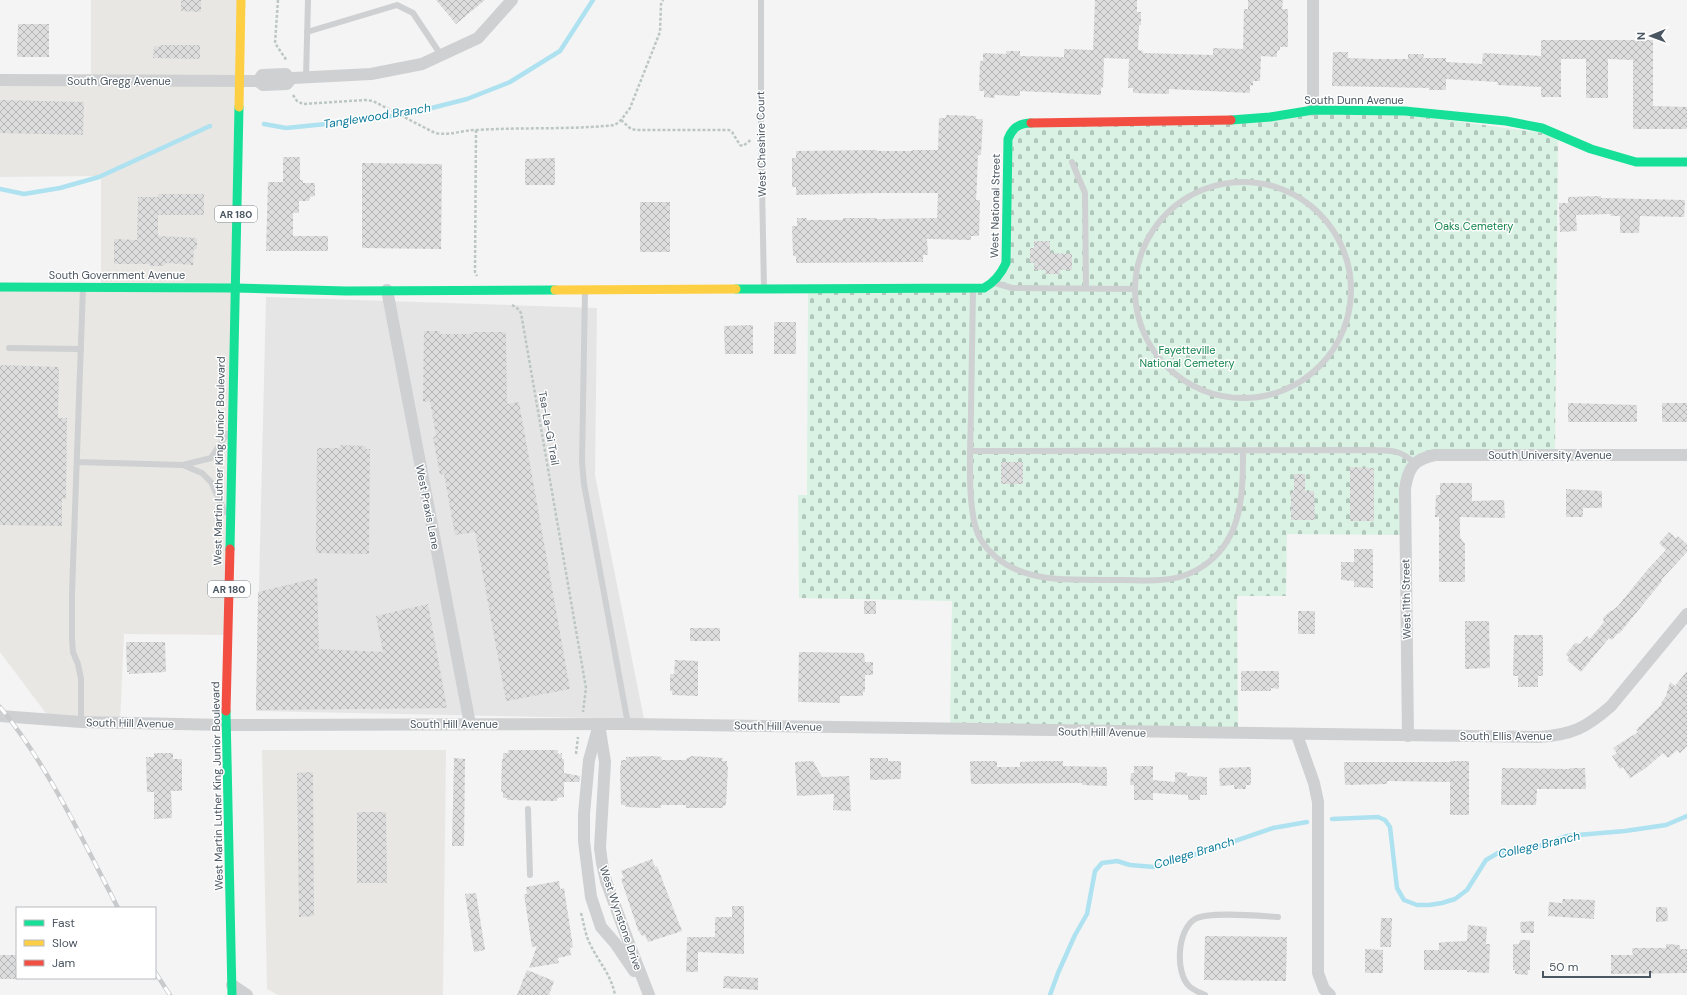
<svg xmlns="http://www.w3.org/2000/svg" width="1687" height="995" viewBox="0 0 1687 995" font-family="'DM Sans',sans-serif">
	<defs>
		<pattern id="cemetery-stones" width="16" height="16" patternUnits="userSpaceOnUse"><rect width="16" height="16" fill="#d9f2e3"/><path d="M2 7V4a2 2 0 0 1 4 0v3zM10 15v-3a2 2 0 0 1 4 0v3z" fill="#b2c7bb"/></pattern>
		<pattern id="building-cross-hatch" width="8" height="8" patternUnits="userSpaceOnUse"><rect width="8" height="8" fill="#ddddde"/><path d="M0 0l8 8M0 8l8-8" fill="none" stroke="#b5b6b7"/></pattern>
	</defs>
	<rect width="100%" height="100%" fill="#f4f4f4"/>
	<g fill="#e8e7e3">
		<polygon points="91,0 241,0 228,635 124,634 120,723 51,720 0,652 0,287 101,287 101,176 0,177 0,80 91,80"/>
		<polygon points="262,750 446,750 443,995 278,995 267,989"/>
	</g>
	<polygon fill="#e6e5e6" points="266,297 597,308 595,475 644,719 256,711"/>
	<polygon fill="url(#cemetery-stones)" points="1372,110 1558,135 1555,456 1435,455 1407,475 1405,535 1287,534 1286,596 1237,596 1238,734 950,729 952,601 799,598 798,495 807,495 808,289 973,289 1002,274 1014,127"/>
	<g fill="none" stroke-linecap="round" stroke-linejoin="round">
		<g stroke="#aee2f0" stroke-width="4.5">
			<polyline points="264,124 286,128 346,122 408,114 467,99 510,82 560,51 593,0"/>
			<polyline points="0,189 24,194 60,188 99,177 210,126"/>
			<polyline points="1332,819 1378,817 1385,820 1390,827 1397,888 1404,900 1417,905 1429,905 1442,903 1455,899 1467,890 1486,860 1498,853 1529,850 1566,836 1625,831 1666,825 1687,816"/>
			<polyline points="1050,995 1058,973 1075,935 1087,914 1095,871 1102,863 1117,861 1130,865 1154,867 1182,859 1273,828 1307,822"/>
		</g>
	</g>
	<g fill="url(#building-cross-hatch)">
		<polygon points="181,0 201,0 201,12 181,11"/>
		<polygon points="436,0 485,0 456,24"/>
		<polygon points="1095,0 1137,0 1137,12 1141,12 1141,25 1139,25 1138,50 1143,51 1143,53 1213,55 1213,48 1243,49 1244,9 1248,9 1248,0 1283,0 1282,9 1288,9 1288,47 1280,47 1280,50 1277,51 1277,57 1261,56 1260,81 1253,81 1253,86 1250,85 1250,93 1169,89 1169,94 1133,93 1133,88 1128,88 1129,59 1104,58 1103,88 1101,87 1101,95 1020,91 1020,96 995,95 994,98 984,97 984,91 979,91 980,61 983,61 983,53 1006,54 1006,51 1020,51 1020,56 1064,57 1064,49 1093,50"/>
		<polygon points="18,24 49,24 49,57 17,57"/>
		<polygon points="1541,40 1653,40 1653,106 1687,107 1687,129 1633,129 1633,60 1608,59 1608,98 1586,98 1586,59 1561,59 1561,97 1541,97 1541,87 1497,85 1498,82 1446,79 1446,90 1429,90 1429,88 1332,86 1333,52 1348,52 1348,58 1374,59 1408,59 1408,54 1424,54 1423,58 1446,58 1446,62 1482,64 1483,53 1541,56"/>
		<polygon points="160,45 200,45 200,59 153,58 154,46 160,47"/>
		<polygon points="0,100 84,102 83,135 0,133"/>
		<polygon points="946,115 976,116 976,119 983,119 981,155 978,155 977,182 976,200 980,200 979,236 971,236 971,240 927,239 928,255 923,255 923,262 796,263 796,256 793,256 792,226 797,226 797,218 807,218 807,220 843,220 843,218 877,218 877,219 937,218 938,193 877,193 796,195 796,187 792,187 792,158 796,158 796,151 877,150 877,151 912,151 912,150 938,150 939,118 946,118"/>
		<polygon points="283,157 300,157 300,180 303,180 303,183 315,183 315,196 310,197 309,201 299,201 299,213 293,213 293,236 328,236 328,251 266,251 268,182 283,182"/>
		<polygon points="555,158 555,185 525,185 525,159"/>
		<polygon points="362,163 442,164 441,249 362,248"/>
		<polygon points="158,194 204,194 204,215 158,215 158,236 197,238 197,249 194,249 193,265 167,263 163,266 151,266 149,264 114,264 114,239 137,240 138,197 158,197"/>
		<polygon points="1601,196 1601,198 1685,200 1684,217 1640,216 1639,233 1620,233 1620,216 1610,216 1611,214 1576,215 1577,231 1560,232 1559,203 1568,203 1568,197"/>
		<rect x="640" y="202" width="30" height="50"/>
		<polygon points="1034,241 1050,241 1050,253 1072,254 1072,270 1060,270 1060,274 1045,274 1045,270 1034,270 1034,263 1030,263 1030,248 1034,248"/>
		<rect x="774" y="322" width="22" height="32"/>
		<polygon points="753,325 753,354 725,354 724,326"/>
		<polygon points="424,331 440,331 440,334 472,334 473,332 505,332 506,333 507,404 519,402 570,689 506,701 475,532 455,535 444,474 440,475 433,437 436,436 430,401 423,402"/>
		<polygon points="0,365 59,367 58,418 67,418 66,499 62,499 62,526 0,525"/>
		<polygon points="1568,403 1637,405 1637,422 1568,422"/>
		<rect x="1662" y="403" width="25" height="19"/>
		<polygon points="340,445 366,446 366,449 370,449 369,554 316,553 317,448 340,448"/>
		<rect x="1001" y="462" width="22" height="22"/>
		<polygon points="1350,467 1374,468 1374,521 1350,521"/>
		<polygon points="1294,474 1305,474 1305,491 1314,491 1315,520 1291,520 1291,491 1294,491"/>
		<polygon points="1440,483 1472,483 1472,501 1504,500 1505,518 1460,517 1460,537 1465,544 1465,582 1439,582 1439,517 1435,517 1436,495 1440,495"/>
		<polygon points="1566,489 1602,491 1602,508 1583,508 1583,517 1566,517"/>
		<polygon points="1669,532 1676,538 1678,536 1687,544 1687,552 1661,580 1662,581 1619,634 1618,633 1612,640 1609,638 1581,672 1567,660 1569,657 1566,654 1575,643 1580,644 1587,636 1590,639 1604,622 1603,618 1610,611 1612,611 1618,606 1648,569 1666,550 1659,543"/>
		<polygon points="1354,549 1373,549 1373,588 1354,587 1354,581 1341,580 1341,562 1354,562"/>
		<polygon points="317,578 319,649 383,652 376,616 428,604 447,708 256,710 258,592"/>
		<rect x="864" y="601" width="12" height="13"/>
		<rect x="1298" y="611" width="17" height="23"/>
		<polygon points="1465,621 1489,621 1490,668 1465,669"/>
		<rect x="690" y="628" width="30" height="13"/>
		<polygon points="1514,635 1543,635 1543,676 1538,676 1538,687 1518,687 1518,676 1513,676"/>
		<polygon points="126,642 165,642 166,672 129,674 129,672 127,672"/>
		<polygon points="799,652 864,653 865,662 873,662 873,675 865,675 865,692 863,692 863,696 840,696 840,703 798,702"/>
		<polygon points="675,660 698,661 698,696 672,695 672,691 670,691 670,674 674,674"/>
		<polygon points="1241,671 1279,671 1279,689 1271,688 1271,691 1241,691"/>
		<polygon points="1687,671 1687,746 1680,753 1677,750 1668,758 1663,753 1646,768 1630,778 1623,767 1620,769 1612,756 1617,753 1613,748 1638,732 1636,730 1662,704 1661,703 1666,696 1670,682 1675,686"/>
		<polygon points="508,750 558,750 558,754 562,753 562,759 564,759 564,773 580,776 579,782 564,782 564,797 557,798 557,801 507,800 507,798 503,798 503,792 501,792 502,759 503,759 503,753 508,753"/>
		<polygon points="154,753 173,753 173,759 182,759 182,791 171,791 172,818 154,819 154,792 147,792 146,757 154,757"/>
		<polygon points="656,756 661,757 662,760 686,760 687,758 692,756 723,758 722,761 727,761 727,767 728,767 726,805 723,806 723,808 686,808 686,805 661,805 661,808 656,808 626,807 625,805 621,805 620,766 621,766 621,760 626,760 626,757"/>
		<polygon points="454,758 465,759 464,846 452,846"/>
		<polygon points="870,758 888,758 888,761 901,761 901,779 870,780"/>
		<polygon points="813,761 822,777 849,776 851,811 833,810 834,794 797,796 795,762"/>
		<polygon points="970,761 997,761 997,767 1020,767 1020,762 1042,761 1063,761 1063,766 1107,767 1107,786 1082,785 1082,783 971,784"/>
		<polygon points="1450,761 1469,761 1469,815 1450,815 1450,782 1387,781 1387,784 1345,785 1344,762 1450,762"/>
		<polygon points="1134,766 1153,766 1153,780 1175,782 1175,772 1187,773 1187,776 1207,777 1207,795 1200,795 1200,800 1188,800 1188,795 1153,793 1153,800 1134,800 1134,785 1130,785 1131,773 1134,773"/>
		<polygon points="1251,767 1251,785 1246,785 1246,789 1234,789 1234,785 1220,786 1219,768"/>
		<polygon points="1502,768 1569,769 1569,768 1585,768 1586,789 1537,789 1536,805 1501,805"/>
		<polygon points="313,772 314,916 299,917 297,773"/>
		<polygon points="357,812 386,812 387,883 357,883"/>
		<polygon points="652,859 655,867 657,866 682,931 648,942 645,935 642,936 638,930 621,879 624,878 621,871"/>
		<polygon points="559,881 560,889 564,888 565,895 573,947 570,948 571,955 558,958 559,963 529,968 537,946 532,947 524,894 527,894 526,887"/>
		<polygon points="476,893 485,950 474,952 465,894"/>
		<polygon points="1563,899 1595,900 1594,919 1548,916 1549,902 1562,903"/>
		<polygon points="732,906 744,906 744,954 698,952 698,972 686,972 687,937 715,937 715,917 732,917"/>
		<polygon points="1656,907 1667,907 1668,921 1656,922"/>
		<polygon points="1381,918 1392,918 1391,947 1380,947"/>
		<polygon points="1534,921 1534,933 1521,933 1520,922"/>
		<polygon points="1468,925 1487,927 1486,944 1490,944 1489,973 1467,972 1467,970 1424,970 1424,950 1439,950 1439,943 1444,942 1467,941"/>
		<polygon points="1205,936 1287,937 1286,981 1204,980"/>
		<polygon points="1520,940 1530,940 1530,970 1528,970 1528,975 1515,974 1515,970 1513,970 1513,944 1519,944"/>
		<polygon points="1666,944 1680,945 1680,949 1687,949 1687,973 1611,974 1611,955 1633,955 1632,948 1666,948"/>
		<polygon points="1365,949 1383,950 1383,973 1365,973"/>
		<rect x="0" y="955" width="17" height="24"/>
		<polygon points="527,970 554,981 549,995 517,995"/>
		<polygon points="724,976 758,978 758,990 723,988"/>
	</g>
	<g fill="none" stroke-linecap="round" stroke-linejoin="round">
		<g stroke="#bcc7c4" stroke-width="2.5" stroke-dasharray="3 2" stroke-linecap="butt">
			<polyline points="278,0 275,43 287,61"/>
			<path d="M293,95l4,6 6,3 62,-4 8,1 62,32c15,3 27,-3 42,-3 46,-3 92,0 138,-5l6,-5 9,-12 30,-76 1,-28 2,-4"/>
			<polyline points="621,120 631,129 636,130 729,130 732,132 740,145 743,146 752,139"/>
			<polyline points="476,130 475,272 477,276"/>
			<polyline points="512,305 517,308 521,313 586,688 583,712"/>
			<polyline points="576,754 578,737"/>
			<path d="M581,913c3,11 4,21 9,31 9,19 21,30 25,51"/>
		</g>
		<g stroke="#ced0d2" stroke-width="6">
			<polyline points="761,0 761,132 764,289"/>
			<polyline points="307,32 397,5 413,13 441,55"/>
			<polyline points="306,78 308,0"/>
			<polyline points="1072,162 1085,193 1086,288"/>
			<circle cx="1243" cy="290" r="108"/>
			<polyline points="995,283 1012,288 1135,289"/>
			<path d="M973,289c-1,40 -1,81 -2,121 0,31 -6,105 10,130 17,27 47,37 78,39 21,1 43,1 64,1 12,0 24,1 37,0 38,-2 67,-26 77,-62 6,-21 6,-46 6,-67"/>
			<polyline points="585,291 582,462 584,484 628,724"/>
			<polyline points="9,348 81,349"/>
			<path d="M970,451l403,-1c18,1 28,-1 42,14"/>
			<polyline points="77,462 183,465"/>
			<polyline points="225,512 211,482 202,473 183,465 211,458 227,434"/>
			<polyline points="81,722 81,679 78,664 73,652 72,638 72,593 83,287"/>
			<polyline points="528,809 530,875"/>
			<path d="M1205,995c-4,-2 -12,-5 -16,-9 -14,-14 -12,-56 6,-67 13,-8 66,-3 83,-2"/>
		</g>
		<g stroke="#ced0d2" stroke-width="12">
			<polyline points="0,80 258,81 263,85 287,84 290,80 293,78 371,74 422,64 478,38 512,0"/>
			<polyline points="258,81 262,75 286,74 290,80"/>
			<polyline points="1313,110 1313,0"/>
			<polyline points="387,290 470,724"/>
			<path d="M0,716l81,6 145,3 402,-1 910,13c34,-2 48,-9 73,-31l76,-92"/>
			<polyline points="599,724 605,762 600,848 602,863 606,881 630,946 649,995"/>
			<polyline points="598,728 589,760 584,814 584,841 591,897 601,927 615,943 634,971"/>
			<polyline points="1297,735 1314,783 1318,802 1318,973 1324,989 1330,995"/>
			<path d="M1408,736l-3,-247c3,-21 9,-30 30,-34h252"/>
			<polyline points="232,985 247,995"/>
		</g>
		<g stroke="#16e098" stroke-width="9">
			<polyline points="1231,120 1270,117 1313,110 1405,111 1506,121 1542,128 1591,149 1636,162 1687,162"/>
			<polyline points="0,287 235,288 346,291 555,290"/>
			<path d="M736,289l248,-1c11,-6 17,-14 22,-25l2,-124c4,-11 11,-16 23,-16"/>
			<polyline points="230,549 239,107"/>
			<polyline points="226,711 232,995"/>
		</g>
		<g stroke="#ffcf43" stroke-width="9">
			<polyline points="239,107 241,0"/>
			<polyline points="555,290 736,289"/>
		</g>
		<g stroke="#f24e42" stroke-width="9">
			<polyline points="1031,123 1231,120"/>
			<polyline points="226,711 230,549"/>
		</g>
		<g stroke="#c9cacc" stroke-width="4.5">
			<g id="rail">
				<path d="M0,707c49,60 82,132 118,201"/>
				<polyline points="155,972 170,995"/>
			</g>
		</g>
		<use href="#rail" stroke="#fff" stroke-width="3" stroke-dasharray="9" stroke-linecap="butt"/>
	</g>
	<g text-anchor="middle" stroke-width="3" stroke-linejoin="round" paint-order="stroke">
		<g fill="#fff" stroke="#808990" stroke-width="1">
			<rect x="215" y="206" width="42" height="16" rx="3"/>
			<rect x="208" y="581" width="42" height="16" rx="3"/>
		</g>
		<g font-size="10" font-weight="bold" fill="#4a5661">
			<text x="236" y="218">AR 180</text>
			<text x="229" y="593">AR 180</text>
		</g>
		<g font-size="11" fill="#4a5661" stroke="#fff">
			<text x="119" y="85">South Gregg Avenue</text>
			<text x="1354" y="104">South Dunn Avenue</text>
			<text transform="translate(761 144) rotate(-91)" y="4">West Cheshire Court</text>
			<text transform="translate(995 206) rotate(-89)" y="4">West National Street</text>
			<text x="117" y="279">South Government Avenue</text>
			<text transform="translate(549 428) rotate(80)" y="4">Tsa-La-Gi Trail</text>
			<text x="1550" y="459">South University Avenue</text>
			<text transform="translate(219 461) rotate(-89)" y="4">West Martin Luther King Junior Boulevard</text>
			<text transform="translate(428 507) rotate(79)" y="4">West Praxis Lane</text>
			<text transform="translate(1406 599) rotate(-91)" y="4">West 11th Street</text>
			<text transform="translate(130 723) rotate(1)" y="4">South Hill Avenue</text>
			<text x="454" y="728">South Hill Avenue</text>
			<text transform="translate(778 726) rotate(1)" y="4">South Hill Avenue</text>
			<text transform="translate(1102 732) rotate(1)" y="4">South Hill Avenue</text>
			<text x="1506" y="740">South Ellis Avenue</text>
			<text transform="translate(217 786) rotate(-91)" y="4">West Martin Luther King Junior Boulevard</text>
			<text transform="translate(621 918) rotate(71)" y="4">West Wynstone Drive</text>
		</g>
		<g font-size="11" fill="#17864f" stroke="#fff">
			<text x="1474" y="230">Oaks Cemetery</text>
			<text x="1187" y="354">Fayetteville<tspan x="1187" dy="13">National Cemetery</tspan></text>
		</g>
		<g font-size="12" font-style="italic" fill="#0c7c9b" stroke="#fff">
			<text transform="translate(377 116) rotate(-9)" y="4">Tanglewood Branch</text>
			<text transform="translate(1539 845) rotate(-13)" y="4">College Branch</text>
			<text transform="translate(1194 853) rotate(-17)" y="4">College Branch</text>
		</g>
	</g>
	<rect x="16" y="907" width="140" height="72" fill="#ffffff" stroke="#b7bbc0"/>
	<rect x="24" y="920" width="20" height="6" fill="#16e098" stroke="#b7bbc0"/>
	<text x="52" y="927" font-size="12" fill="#4a5661">Fast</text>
	<rect x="24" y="940" width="20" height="6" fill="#ffcf43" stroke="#b7bbc0"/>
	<text x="52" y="947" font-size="12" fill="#4a5661">Slow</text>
	<rect x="24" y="960" width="20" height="6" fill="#f24e42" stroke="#b7bbc0"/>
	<text x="52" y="967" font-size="12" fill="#4a5661">Jam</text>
	<g transform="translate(1651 36) rotate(269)" stroke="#ffffff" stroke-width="3" paint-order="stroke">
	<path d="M0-3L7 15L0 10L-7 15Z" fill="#4a5661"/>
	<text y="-6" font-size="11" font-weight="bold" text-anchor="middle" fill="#4a5661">N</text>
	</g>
	<path d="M1543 971v6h107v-6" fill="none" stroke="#4a5661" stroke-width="2"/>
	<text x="1549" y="971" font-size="12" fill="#4a5661" stroke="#ffffff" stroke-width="3" paint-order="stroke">50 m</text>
</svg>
